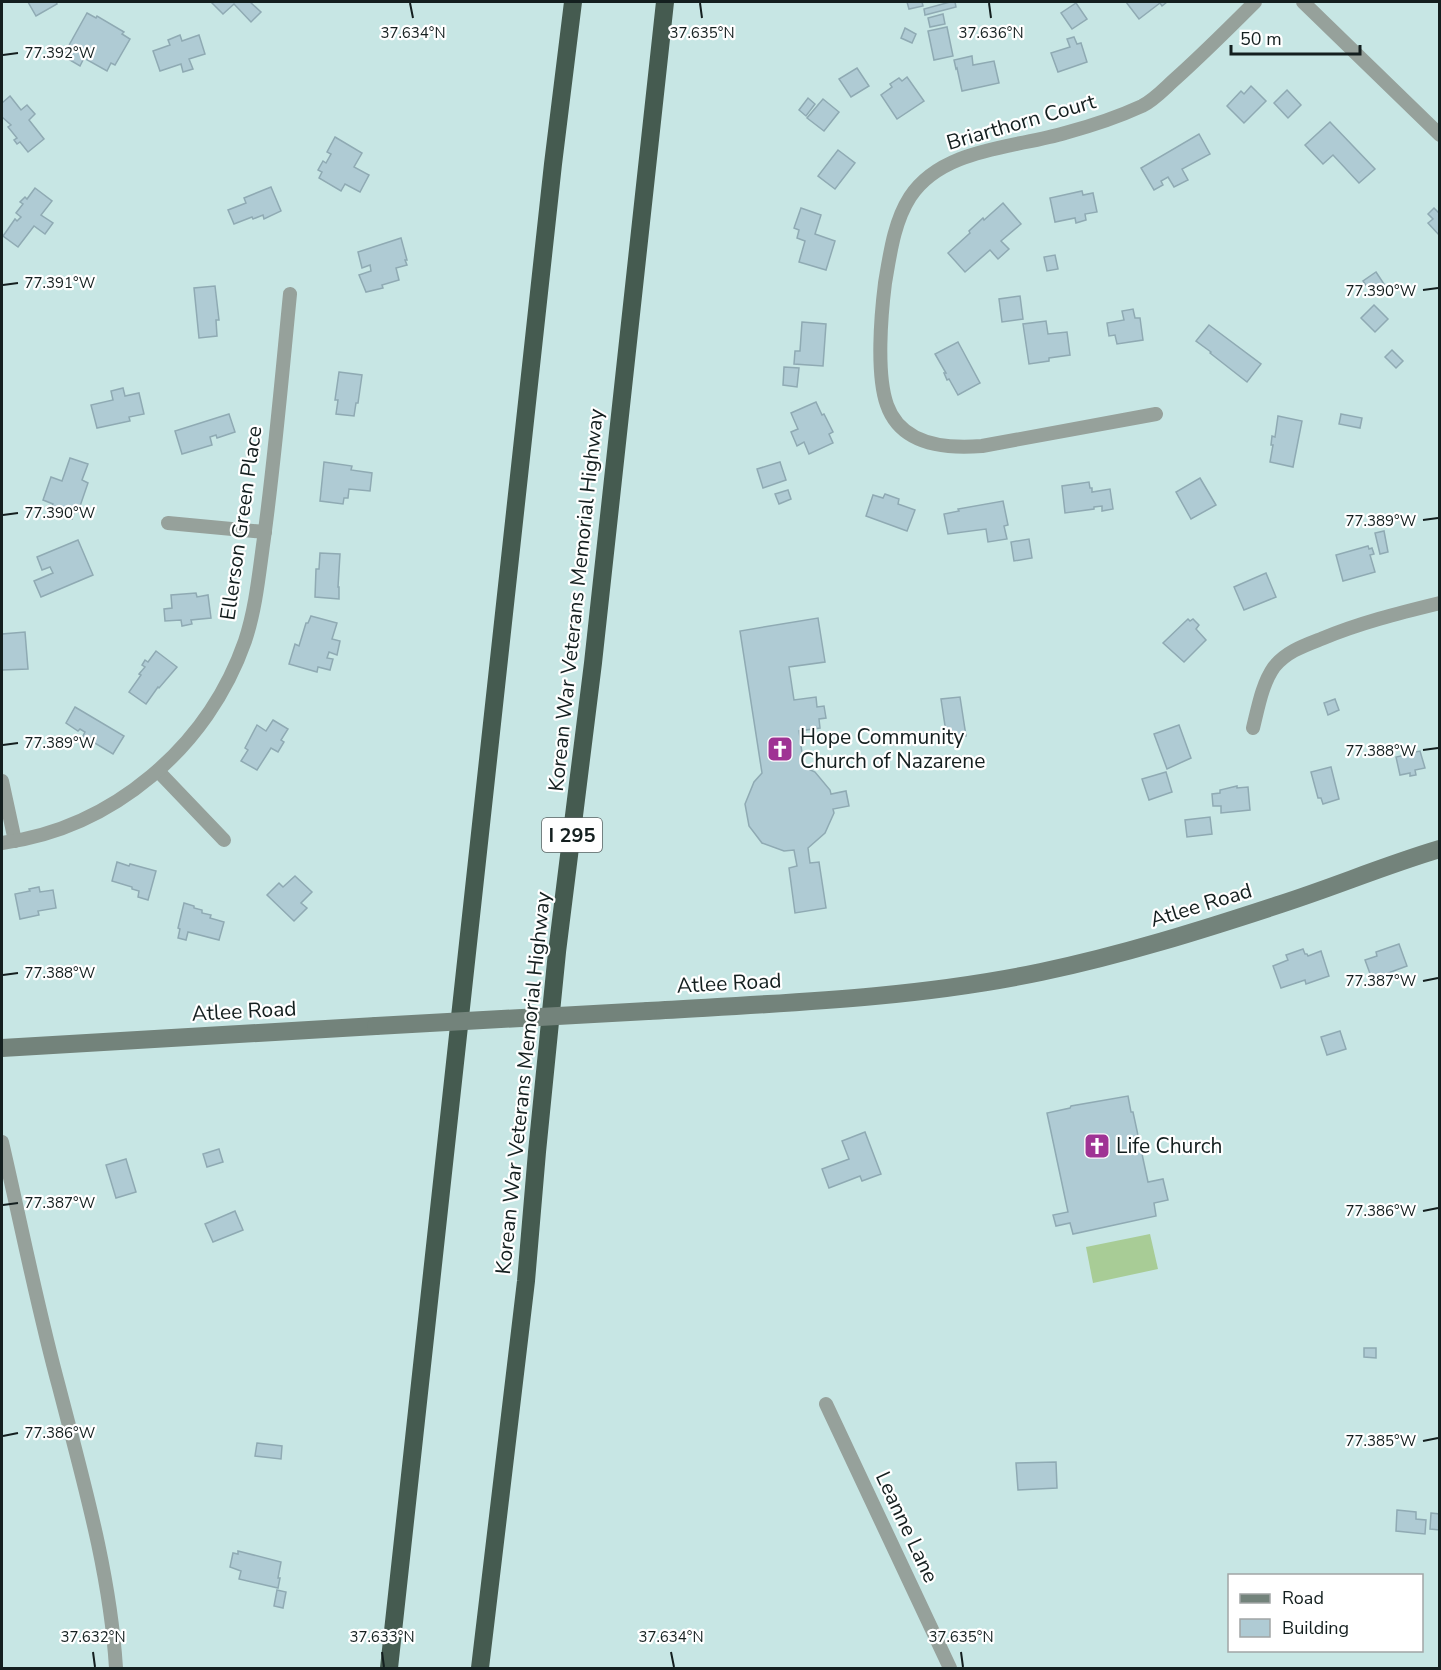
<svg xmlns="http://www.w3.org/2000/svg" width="1441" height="1670" viewBox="0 0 1441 1670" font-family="'Nunito Sans',sans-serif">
	<rect width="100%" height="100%" fill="#c7e6e4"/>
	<polygon fill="#a8cc96" points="1150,1234 1158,1269 1093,1283 1086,1247"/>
	<g fill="#afcbd4" stroke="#8faab3" stroke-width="1.5">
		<polygon points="28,2 56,2 57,4 36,16"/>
		<polygon points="211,2 250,2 261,12 251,22 234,4 223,14"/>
		<polygon points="907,2 922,2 923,6 909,9"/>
		<polygon points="950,2 955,2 956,7 925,15 924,9"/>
		<polygon points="1126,2 1167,2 1162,6 1160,3 1139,19"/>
		<polygon points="1076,3 1087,19 1072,29 1061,13"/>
		<polygon points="87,13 96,18 97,16 124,32 122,34 130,39 115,65 111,63 107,71 84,58 80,66 63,56"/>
		<polygon points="943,14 945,24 930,27 928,18"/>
		<polygon points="947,27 953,56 934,60 928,31"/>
		<polygon points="905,28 916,34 912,43 901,38"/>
		<polygon points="180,35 182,41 199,35 205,54 189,59 193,69 183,72 181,64 160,71 153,51 170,45 168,40"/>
		<polygon points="1074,37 1077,44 1081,43 1087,62 1058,72 1051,53 1070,47 1067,39"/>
		<polygon points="972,56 973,65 994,61 999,83 962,91 957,68 956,69 954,60"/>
		<polygon points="857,68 869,86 851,97 839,79"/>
		<polygon points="907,77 924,101 897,119 881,95 892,87 890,84 899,78 902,81"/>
		<polygon points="1251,86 1266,101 1244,123 1227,106 1241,91 1244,94"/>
		<polygon points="1287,90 1301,105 1288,118 1274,103"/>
		<polygon points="10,96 21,110 27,105 35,114 29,120 44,139 28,152 20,142 17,144 14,140 17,138 8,127 11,125 2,117 2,103"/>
		<polygon points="808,98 815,104 806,116 799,110"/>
		<polygon points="823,99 839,112 824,131 807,118"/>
		<polygon points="1330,122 1375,169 1359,183 1333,155 1323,164 1305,145"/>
		<polygon points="1199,134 1210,154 1182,169 1188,180 1174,187 1168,177 1161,181 1163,185 1154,190 1141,168"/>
		<polygon points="335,137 362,153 354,167 369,175 360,192 345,184 341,191 319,178 322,172 318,170 323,161 326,163 331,154 327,152"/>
		<polygon points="838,150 855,163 835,189 818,176"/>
		<polygon points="271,187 281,211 264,219 263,215 253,219 252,217 234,224 228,210 246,203 244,198"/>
		<polygon points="35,188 52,201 41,215 53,223 45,234 34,226 18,247 3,236 15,219 17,221 21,217 16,213 23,204 20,202 25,197 27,199"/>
		<polygon points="1082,191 1083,195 1093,193 1097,212 1085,214 1086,220 1076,223 1075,218 1055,222 1050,198"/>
		<polygon points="1003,203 1021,224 1001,241 1009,249 998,259 990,250 965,272 948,253 970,233 969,231 983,218 984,220"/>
		<polygon points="801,208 821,215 815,234 835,241 826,270 799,262 805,241 797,238 799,230 794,228"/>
		<polygon points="1434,208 1438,212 1440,211 1439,235 1428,223 1433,219 1428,214"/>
		<polygon points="401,238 407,260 405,260 407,265 396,268 399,280 382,285 383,288 366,292 359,275 371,271 370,265 362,268 358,252"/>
		<polygon points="1055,255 1058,269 1047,271 1044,257"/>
		<polygon points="1376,272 1386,287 1373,296 1363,281"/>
		<polygon points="215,286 219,320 216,320 217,336 199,338 194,288"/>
		<polygon points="1020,296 1023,319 1002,322 999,299"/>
		<polygon points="1374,305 1388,319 1375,332 1361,318"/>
		<polygon points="1133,309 1135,318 1140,318 1143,340 1117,344 1115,335 1109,336 1107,323 1124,320 1122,311"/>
		<polygon points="1046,321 1048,334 1067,332 1070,355 1049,358 1049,361 1029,364 1023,324"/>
		<polygon points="802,322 826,324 823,366 794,364 795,351 800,351"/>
		<polygon points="1209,325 1261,364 1247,382 1210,353 1211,352 1196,341"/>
		<polygon points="958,342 980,383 958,395 949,379 947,380 944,373 946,373 935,354"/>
		<polygon points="1392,350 1403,361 1396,368 1385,357"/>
		<polygon points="784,367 799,368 797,387 783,385"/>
		<polygon points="339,372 362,375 358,403 356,403 354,416 336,414 338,400 335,400"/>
		<polygon points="123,388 125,396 139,393 144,414 129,417 130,421 97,428 91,405 113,400 111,391"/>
		<polygon points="816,402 822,415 824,414 833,432 829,434 833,443 809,454 804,442 797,446 791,432 798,429 791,413"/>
		<polygon points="229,414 235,432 217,438 216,435 210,437 212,445 182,454 175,431"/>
		<polygon points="1341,414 1362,418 1360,428 1339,424"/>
		<polygon points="1278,416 1302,421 1293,467 1270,462 1273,445 1271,445 1272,436 1275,437"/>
		<polygon points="70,458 88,464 82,480 88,483 78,512 75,511 72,519 50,512 53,504 43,500 51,477 62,481"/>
		<polygon points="324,462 352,466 351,470 372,473 370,491 349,489 348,498 344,498 343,504 320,501"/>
		<polygon points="780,462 786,480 763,488 757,469"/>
		<polygon points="1200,478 1216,505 1191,519 1176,492"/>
		<polygon points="1089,482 1090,488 1092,488 1092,492 1110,489 1113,509 1102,511 1102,506 1094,507 1094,509 1065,513 1062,486"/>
		<polygon points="788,490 791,499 779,504 775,494"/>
		<polygon points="885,494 899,499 898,504 915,510 907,531 866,516 873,495 883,498"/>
		<polygon points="1003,501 1008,525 1004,526 1007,539 988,542 986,529 948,534 944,514 959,511 958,509"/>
		<polygon points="1384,531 1388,552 1380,554 1375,533"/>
		<polygon points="1029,539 1032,558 1014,561 1011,542"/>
		<polygon points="78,540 93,575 41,597 34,581 53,573 50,567 42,570 37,557"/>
		<polygon points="1368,546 1369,549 1372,548 1374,554 1370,555 1375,572 1343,581 1336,555"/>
		<polygon points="320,553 340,554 338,587 339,587 339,599 315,597 316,569 319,569"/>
		<polygon points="1266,573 1276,597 1244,610 1234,587"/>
		<polygon points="196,593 197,597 208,595 211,618 191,620 192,624 182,626 181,620 165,621 164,609 172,608 171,595"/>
		<polygon points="311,616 337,623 332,639 340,641 337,655 329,652 327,658 333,659 330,670 318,667 317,672 289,664 295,644 299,646 306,623 308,623"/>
		<polygon points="818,618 825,662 789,667 794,700 816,697 817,707 824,706 826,718 819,719 820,728 799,731 804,767 815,772 830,790 831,794 846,791 849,806 833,809 834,813 825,833 808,848 810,863 819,862 826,908 795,913 789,868 797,866 794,850 784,851 762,843 749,826 745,804 754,782 762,773 740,631"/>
		<polygon points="1188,619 1190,621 1193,619 1199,625 1196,629 1206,640 1184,662 1163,643"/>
		<polygon points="25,632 28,669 2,670 2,634"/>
		<polygon points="156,651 177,667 159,688 158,687 146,704 129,692 141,675 139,674 145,667 142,665 145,660 148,662"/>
		<polygon points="960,697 966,736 947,739 941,699"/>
		<polygon points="1335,699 1339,710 1328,715 1324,703"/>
		<polygon points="75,707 124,736 113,754 83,736 85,732 80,729 78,731 66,723"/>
		<polygon points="273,720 288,729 281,740 284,742 278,752 271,748 257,770 241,761 248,750 245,748 257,725 266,731"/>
		<polygon points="1179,725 1191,758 1167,769 1154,734"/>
		<polygon points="1409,749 1410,753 1420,751 1425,768 1415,770 1416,775 1410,776 1410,773 1400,775 1396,757 1406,755 1405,750"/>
		<polygon points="1331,767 1339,799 1323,804 1321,798 1318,798 1311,772"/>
		<polygon points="1166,772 1172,792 1149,800 1142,779"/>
		<polygon points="1237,786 1237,788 1248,787 1250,810 1221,813 1221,806 1213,806 1212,794 1220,793 1220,790"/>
		<polygon points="1210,817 1212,834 1187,837 1185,820"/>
		<polygon points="117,862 129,866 130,864 156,871 148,900 138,897 139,891 132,889 132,887 112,881"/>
		<polygon points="295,876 312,892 301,903 307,908 294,921 267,895 279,883 283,887"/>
		<polygon points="39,887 40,892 53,890 56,908 38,911 39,915 20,919 15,894 30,891 29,889"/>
		<polygon points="184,903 194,906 194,908 202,910 202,913 211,915 210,918 224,922 219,940 188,932 186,940 178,938 180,929 178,928"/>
		<polygon points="1399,944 1407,966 1372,979 1365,960 1377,956 1376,952"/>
		<polygon points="1303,949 1305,954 1307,954 1308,956 1321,951 1329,976 1306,984 1305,980 1281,988 1273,966 1288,960 1286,955"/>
		<polygon points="1340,1031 1346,1049 1327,1055 1321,1037"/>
		<polygon points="1128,1096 1131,1112 1133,1112 1148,1182 1163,1179 1168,1200 1154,1203 1156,1216 1073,1234 1070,1223 1056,1226 1053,1215 1068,1212 1047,1113 1070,1108 1071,1106"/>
		<polygon points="865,1132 881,1174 862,1181 860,1176 829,1188 822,1169 849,1159 842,1141"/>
		<polygon points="219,1149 223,1162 207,1167 203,1154"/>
		<polygon points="126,1159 136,1192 116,1198 106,1165"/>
		<polygon points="235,1211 243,1230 213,1242 205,1224"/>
		<polygon points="1364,1348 1376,1348 1376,1358 1364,1357"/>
		<polygon points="257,1443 282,1446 281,1459 255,1456"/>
		<polygon points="1056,1462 1057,1488 1018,1490 1016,1463"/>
		<polygon points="1397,1510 1416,1512 1416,1519 1426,1520 1425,1534 1396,1531"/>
		<polygon points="1431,1513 1440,1514 1440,1530 1430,1529"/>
		<polygon points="238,1551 281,1562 278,1578 280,1578 278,1588 239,1579 241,1571 230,1567 233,1553 238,1554"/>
		<polygon points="277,1590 286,1592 283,1608 274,1606"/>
	</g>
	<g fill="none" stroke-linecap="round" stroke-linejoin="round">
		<g stroke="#96a19b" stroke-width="14">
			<polyline points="1303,2 1440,135"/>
			<path d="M1156,414l-174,32c-36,3 -81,-1 -95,-41 -11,-31 -6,-90 -2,-122 5,-29 9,-61 25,-86 32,-49 104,-49 155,-64 26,-7 53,-16 77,-27 12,-6 22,-17 32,-26 28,-25 55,-52 81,-78"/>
			<polyline points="168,523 265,532"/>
			<path d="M1253,728c5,-20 9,-44 21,-61 12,-15 29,-21 47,-28 38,-16 78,-26 119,-36"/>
			<polyline points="158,771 224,840"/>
			<polyline points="2,781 15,841"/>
			<path d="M2,843c111,-15 206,-96 243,-202 11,-33 14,-68 19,-103 11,-81 18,-163 26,-244"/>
			<path d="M2,1142c19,82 35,164 57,245 24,93 51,185 57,281"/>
			<polyline points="826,1404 950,1668"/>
		</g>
		<g stroke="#73837b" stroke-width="18">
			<path d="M648,1011c132,-8 264,-12 393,-39 81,-17 161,-42 240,-68 53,-17 105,-39 159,-55"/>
			<polyline points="2,1048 376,1026"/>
		</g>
		<g stroke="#455b50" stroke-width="18">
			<polyline points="389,1668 553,164 573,2"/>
			<polyline points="480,1668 526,1281 537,1152 557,952 593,663 665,2"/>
		</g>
		<polyline stroke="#73837b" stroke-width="18" points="376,1026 648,1011"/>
	</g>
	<path fill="none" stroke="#141f1f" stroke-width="2" d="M410,3l3,15M700,3l2,15M989,3l2,15M3,55l15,-2M3,285l15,-2M1423,290l15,-2M3,515l15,-2M1423,520l15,-2M3,745l15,-2M1423,750l15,-2M3,975l15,-2M1423,981l15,-3M3,1205l15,-2M1423,1211l15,-3M3,1436l15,-3M1423,1441l15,-3M93,1652l2,15M382,1652l2,15M671,1652l3,15M961,1652l2,15"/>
	<defs>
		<g id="church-square" transform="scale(1.35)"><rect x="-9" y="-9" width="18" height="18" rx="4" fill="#9f3394" stroke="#fff"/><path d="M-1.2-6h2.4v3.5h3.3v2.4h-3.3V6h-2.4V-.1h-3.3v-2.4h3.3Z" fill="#fff"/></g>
	</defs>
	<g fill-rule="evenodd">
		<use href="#church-square" x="780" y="749"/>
		<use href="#church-square" x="1097" y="1146"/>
	</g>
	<g text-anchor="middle" stroke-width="4.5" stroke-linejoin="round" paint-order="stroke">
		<rect fill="#fff" stroke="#5a6262" stroke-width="1.5" x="542" y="818" width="60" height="34" rx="4.5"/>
		<g font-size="20" font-weight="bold" fill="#141f1f">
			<text x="572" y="842">I 295</text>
		</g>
		<g font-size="21" fill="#141f1f" stroke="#fff">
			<text transform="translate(1021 122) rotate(-16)" y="7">Briarthorn Court</text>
			<text transform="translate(241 523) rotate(-82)" y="7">Ellerson Green Place</text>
			<text transform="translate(576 600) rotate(-84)" y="7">Korean War Veterans Memorial Highway</text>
			<text transform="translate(1201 905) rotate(-17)" y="7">Atlee Road</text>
			<text transform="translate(729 983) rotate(-3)" y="7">Atlee Road</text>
			<text transform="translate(244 1011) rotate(-3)" y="7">Atlee Road</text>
			<text transform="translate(523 1083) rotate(-84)" y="7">Korean War Veterans Memorial Highway</text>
			<text transform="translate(907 1527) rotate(65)" y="7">Leanne Lane</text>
		</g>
		<g font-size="21" fill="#141f1f" stroke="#fff" text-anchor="start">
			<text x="800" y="744">Hope Community<tspan x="800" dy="24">Church of Nazarene</tspan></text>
			<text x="1116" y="1153">Life Church</text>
		</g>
	</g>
	<g font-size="15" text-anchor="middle" fill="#141f1f" stroke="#fff" stroke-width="4.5" stroke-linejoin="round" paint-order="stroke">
		<text x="413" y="38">37.634°N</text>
		<text x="702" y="38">37.635°N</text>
		<text x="991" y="38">37.636°N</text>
		<text x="60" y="58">77.392°W</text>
		<text x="60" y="288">77.391°W</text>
		<text x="1381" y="296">77.390°W</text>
		<text x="60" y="518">77.390°W</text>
		<text x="1381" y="526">77.389°W</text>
		<text x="60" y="748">77.389°W</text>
		<text x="1381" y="756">77.388°W</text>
		<text x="60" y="978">77.388°W</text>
		<text x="1381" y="986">77.387°W</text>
		<text x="60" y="1208">77.387°W</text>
		<text x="1381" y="1216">77.386°W</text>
		<text x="60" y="1438">77.386°W</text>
		<text x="1381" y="1446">77.385°W</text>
		<text x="93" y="1642">37.632°N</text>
		<text x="382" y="1642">37.633°N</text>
		<text x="671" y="1642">37.634°N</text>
		<text x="961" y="1642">37.635°N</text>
	</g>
	<rect width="1441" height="1670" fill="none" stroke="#141f1f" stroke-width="6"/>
	<rect x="1228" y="1574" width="195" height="78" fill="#ffffff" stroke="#a1a5a5" stroke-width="1.5"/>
	<rect x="1240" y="1594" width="30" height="9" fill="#73837b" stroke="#a1a5a5" stroke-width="1.5"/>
	<text x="1282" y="1604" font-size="18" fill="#141f1f">Road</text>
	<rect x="1240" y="1619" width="30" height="18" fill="#afcbd4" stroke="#a1a5a5" stroke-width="1.5"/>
	<text x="1282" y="1634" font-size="18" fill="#141f1f">Building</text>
	<path d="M1231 45v9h129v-9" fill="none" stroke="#141f1f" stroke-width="3"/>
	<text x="1240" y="45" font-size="18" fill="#141f1f" stroke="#ffffff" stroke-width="4.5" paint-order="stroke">50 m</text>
</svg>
